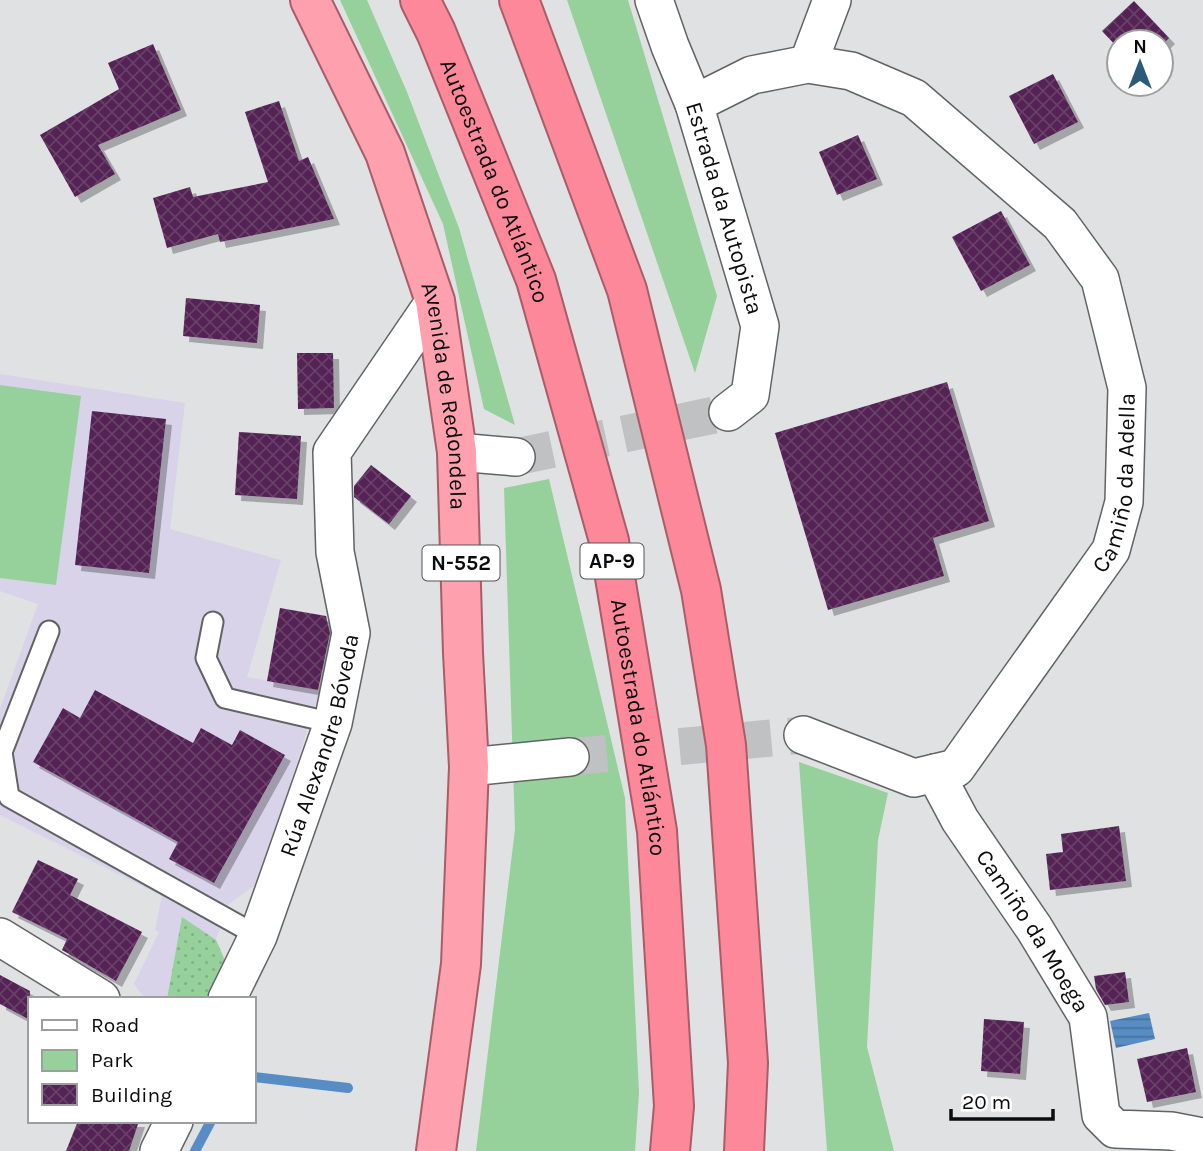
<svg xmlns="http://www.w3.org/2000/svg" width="1203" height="1151" viewBox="0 0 1203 1151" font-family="Karla,sans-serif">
	<defs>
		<pattern id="park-dots" width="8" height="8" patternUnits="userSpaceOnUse" patternTransform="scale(1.75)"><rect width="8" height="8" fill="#96d19b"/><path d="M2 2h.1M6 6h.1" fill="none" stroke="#80b284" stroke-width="1.8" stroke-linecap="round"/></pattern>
		<pattern id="water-rules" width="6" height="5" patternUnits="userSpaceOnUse" patternTransform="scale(1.75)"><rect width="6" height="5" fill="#578dc4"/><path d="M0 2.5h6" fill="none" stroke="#46729e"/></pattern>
		<pattern id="building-cross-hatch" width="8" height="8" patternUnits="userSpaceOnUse" patternTransform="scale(1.75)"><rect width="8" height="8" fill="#542355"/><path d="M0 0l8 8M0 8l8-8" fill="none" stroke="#684068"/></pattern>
		<filter id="shadow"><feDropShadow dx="6" dy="6" stdDeviation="0" flood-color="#0004"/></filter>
	</defs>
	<rect width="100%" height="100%" fill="#dfe1e3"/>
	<polygon fill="#d8d3e9" points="0,374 185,403 170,529 281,560 247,677 320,690 259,882 229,904 216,939 230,972 199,999 152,999 142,995 134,984 159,932 155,930 162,896 0,815 0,709 38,604 0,591"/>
	<g fill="#96d19b">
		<polygon points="340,0 367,0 407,92 459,228 515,425 484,409 443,224"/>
		<polygon points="567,0 628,0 717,296 695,373"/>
		<polygon points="0,385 81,396 56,585 0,578"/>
		<polygon points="549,479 625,798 639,1093 635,1151 476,1151 515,829 504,488"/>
		<polygon points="799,762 888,793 878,840 867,1047 894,1151 827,1151"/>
	</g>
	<polygon fill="url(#park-dots)" points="182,917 216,940 230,972 223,989 199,999 167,999"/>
	<polygon fill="url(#water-rules)" points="1149,1013 1155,1039 1116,1048 1110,1021"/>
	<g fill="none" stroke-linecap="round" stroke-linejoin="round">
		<g stroke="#578dc4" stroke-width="10">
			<polyline points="254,1077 348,1088"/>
			<polyline points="195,1151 211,1121"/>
		</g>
	</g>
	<g fill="url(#building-cross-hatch)" filter="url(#shadow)">
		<polygon points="1134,1 1169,38 1161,46 1161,42 1119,42 1119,49 1102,31"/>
		<polygon points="153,44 181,110 98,145 115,174 75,197 40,135 119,89 108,63"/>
		<polygon points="1053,74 1078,122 1034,144 1009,96"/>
		<polygon points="279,101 299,161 308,157 334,219 220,242 218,234 167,248 153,198 190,187 193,197 268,182 245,112"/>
		<polygon points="858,135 877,179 837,195 819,152"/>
		<polygon points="1001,211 1030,265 981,291 952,237"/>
		<polygon points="186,298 260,305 257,343 183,336"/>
		<polygon points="297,353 333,353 334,408 298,409"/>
		<polygon points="947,382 989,521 933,538 944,576 828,610 775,433"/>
		<polygon points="92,411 166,419 149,573 75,565"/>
		<polygon points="239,432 301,436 297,499 235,495"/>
		<polygon points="371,465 411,496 389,524 354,497 354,486"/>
		<polygon points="280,608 326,616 330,633 318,690 267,681"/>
		<polygon points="95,690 193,743 201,728 232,745 240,730 285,755 214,883 169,859 178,842 33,762 63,708 80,718"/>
		<polygon points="1119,826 1126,881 1050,890 1046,854 1063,852 1061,834"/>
		<polygon points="38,860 78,879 70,895 142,932 116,981 62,950 67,939 12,912"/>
		<polygon points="1125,972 1129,1002 1105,1005 1096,989 1094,976"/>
		<polygon points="0,975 30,991 30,1020 0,1004"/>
		<polygon points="984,1019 1024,1022 1020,1074 981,1071"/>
		<polygon points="1187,1048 1196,1092 1147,1102 1137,1059"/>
		<polygon points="78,1121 139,1121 129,1151 66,1151"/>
	</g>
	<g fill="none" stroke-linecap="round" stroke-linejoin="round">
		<g stroke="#bfc1c3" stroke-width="37" stroke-dasharray="37 18" stroke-linecap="butt">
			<polyline points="516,457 728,412"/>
			<polyline points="570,757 803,735"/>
		</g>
		<g stroke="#626365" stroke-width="23">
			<g id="service">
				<polyline points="213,622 206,658 225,698 333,723"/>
				<polyline points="49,631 2,752 9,797 258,936"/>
			</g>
		</g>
		<g stroke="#626365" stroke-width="40">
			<g id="minor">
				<path id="s1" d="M654,0l16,46 24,58 66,222 -10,69 -22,17"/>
				<polyline points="694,104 752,75 808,64 832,0"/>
				<polyline points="457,452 516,457"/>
				<path id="s2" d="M803,735l111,43 42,-10 155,-218 13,-48 3,-114 -27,-109 -40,-55 -146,-126 -63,-27 -43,-7"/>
				<polyline points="469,767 570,757"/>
				<path id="s3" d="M935,773l25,47 74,108 54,89 13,98 14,14 56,2 32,6"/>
				<polyline points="0,937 101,999"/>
				<path id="s4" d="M227,999l31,-63 75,-213 18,-90 -16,-81 -3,-100 103,-151"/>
				<polyline points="159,1151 174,1121"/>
			</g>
		</g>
		<g stroke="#a85d68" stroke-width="42">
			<g id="trunk">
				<path id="s5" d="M310,0l75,153 50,148 22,151 6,201 6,114 -8,197 -25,187"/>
			</g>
		</g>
		<g stroke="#a85d68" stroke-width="42">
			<g id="motorway">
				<path id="s6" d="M420,0l16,32 100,248 73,261 48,290 17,275 -4,45"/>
				<polyline points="519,0 627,290 701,590 726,745 748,1063 744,1151"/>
			</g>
		</g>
		<use href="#service" stroke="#fff" stroke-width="19"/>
		<use href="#minor" stroke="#fff" stroke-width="37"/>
		<use href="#trunk" stroke="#fea0ae" stroke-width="38"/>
		<use href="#motorway" stroke="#fd8899" stroke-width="38"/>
	</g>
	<g text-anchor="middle" stroke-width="7" stroke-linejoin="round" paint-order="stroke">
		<g fill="#fff" stroke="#545556" stroke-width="2">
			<rect x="580.5" y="543.5" width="63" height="35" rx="5"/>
			<rect x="422.5" y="545.5" width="77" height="35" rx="5"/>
		</g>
		<g font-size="21" font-weight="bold" fill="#0b0c0d">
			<text x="612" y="568">AP-9</text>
			<text x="461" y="570">N-552</text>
		</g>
		<g font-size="23" fill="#0b0c0d" stroke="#fff">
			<text dy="8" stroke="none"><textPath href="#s6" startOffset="196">Autoestrada do Atlántico</textPath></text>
			<text dy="8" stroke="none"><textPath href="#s1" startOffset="220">Estrada da Autopista</textPath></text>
			<text dy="8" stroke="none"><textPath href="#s5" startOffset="422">Avenida de Redondela</textPath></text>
			<text dy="8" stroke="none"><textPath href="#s2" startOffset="497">Camiño da Adella</textPath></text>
			<text dy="8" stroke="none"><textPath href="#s6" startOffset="763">Autoestrada do Atlántico</textPath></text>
			<text dy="8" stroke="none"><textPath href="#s4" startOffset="271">Rúa Alexandre Bóveda</textPath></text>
			<text dy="8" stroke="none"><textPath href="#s3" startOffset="186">Camiño da Moega</textPath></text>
		</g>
	</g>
	<rect x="28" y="997" width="228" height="126" fill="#ffffff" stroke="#9d9e9e" stroke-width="2"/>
	<rect x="42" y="1020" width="35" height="10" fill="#ffffff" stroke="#9d9e9e" stroke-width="2"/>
	<text x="91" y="1032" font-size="21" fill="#0b0c0d">Road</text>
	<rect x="42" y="1050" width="35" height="21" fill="#96d19b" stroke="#9d9e9e" stroke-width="2"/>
	<text x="91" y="1067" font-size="21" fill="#0b0c0d">Park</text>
	<rect x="42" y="1084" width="35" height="21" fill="url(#building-cross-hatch)" stroke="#9d9e9e" stroke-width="2"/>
	<text x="91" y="1102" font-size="21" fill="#0b0c0d">Building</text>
	<g transform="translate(1140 63)"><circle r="33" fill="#ffffff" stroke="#9d9e9e" stroke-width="2"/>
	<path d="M0-5L12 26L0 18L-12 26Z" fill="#2c5b7a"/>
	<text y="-10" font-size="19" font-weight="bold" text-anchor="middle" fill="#0b0c0d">N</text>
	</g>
	<path d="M951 1109v10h102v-10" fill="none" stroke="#0b0c0d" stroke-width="3.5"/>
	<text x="962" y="1109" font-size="21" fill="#0b0c0d" stroke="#ffffff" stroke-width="5" paint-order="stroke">20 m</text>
</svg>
